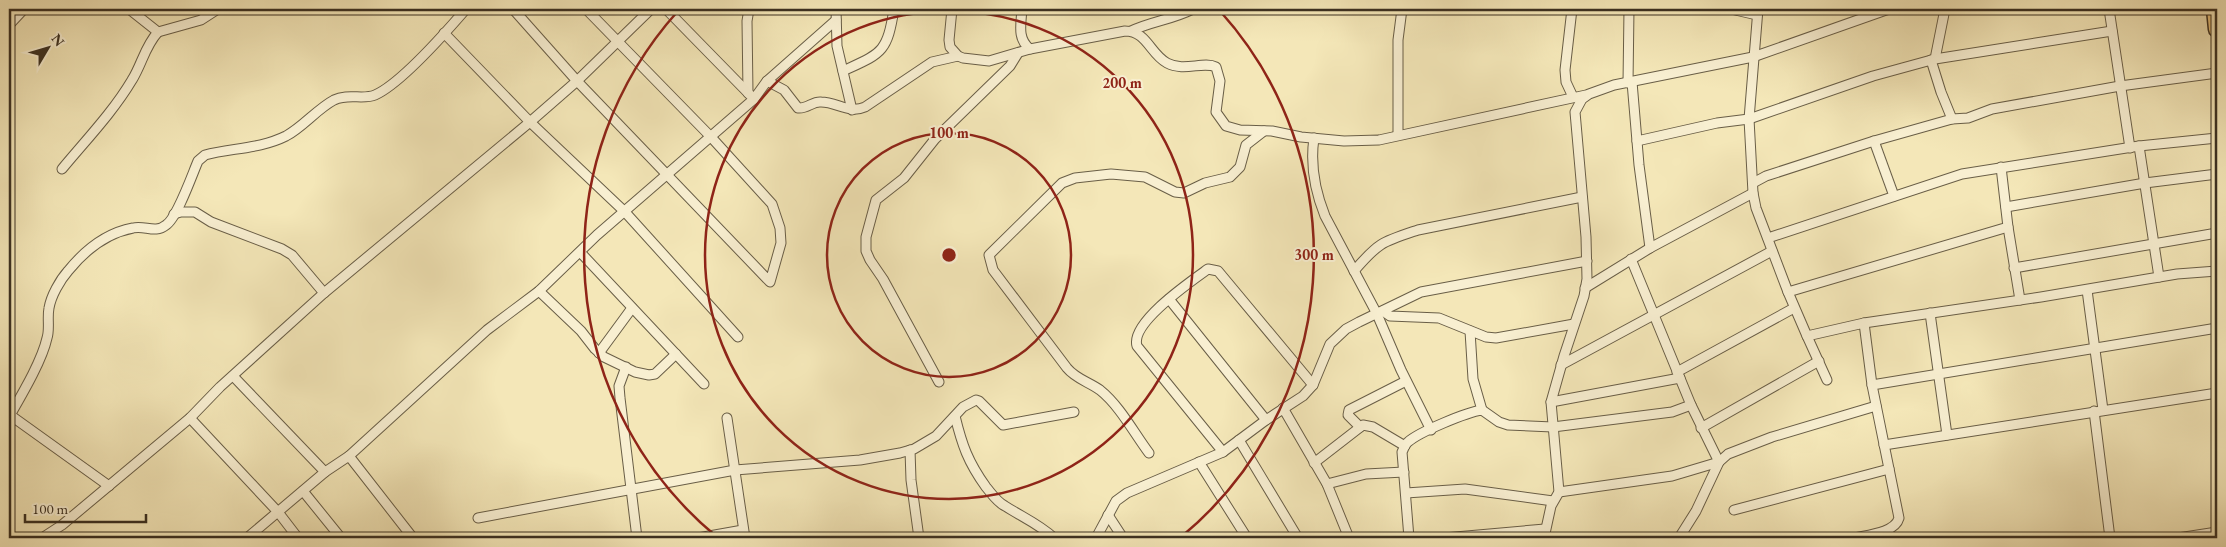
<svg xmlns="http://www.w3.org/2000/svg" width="2226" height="547" viewBox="0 0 2226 547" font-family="'EB Garamond',serif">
	<rect width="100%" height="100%" fill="#f4e7b8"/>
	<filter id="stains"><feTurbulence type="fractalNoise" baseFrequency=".004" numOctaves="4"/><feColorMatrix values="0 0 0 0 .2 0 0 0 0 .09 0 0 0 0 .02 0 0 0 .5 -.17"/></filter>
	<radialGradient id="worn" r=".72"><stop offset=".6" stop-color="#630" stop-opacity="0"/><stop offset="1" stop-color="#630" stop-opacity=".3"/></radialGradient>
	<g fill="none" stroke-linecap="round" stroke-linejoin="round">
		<g stroke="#695e47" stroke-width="11">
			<g id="street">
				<polyline points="513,9 577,81 770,282 781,243 780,228 772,204 711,137 586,9"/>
				<polyline points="666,9 754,99 767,81 836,20"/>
				<polyline points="836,9 837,46 852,110"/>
				<path d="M952,9l-3,31 1,7 8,9 5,2 26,3 41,-12 95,-18c22,0 25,23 42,32 17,9 36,-2 49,4l4,14 -4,31 10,14 14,4 32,1 29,6 43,4 35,-1 207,-45"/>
				<path d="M1022,9c-1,15 -5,30 8,40"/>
				<polyline points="1572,9 1565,70 1566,82 1573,97"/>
				<polyline points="1731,9 1757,15"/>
				<path d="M1758,9l-9,110 4,74 3,15 32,84 19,44 57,-13 8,62 27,133c-4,15 -32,17 -45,20"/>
				<polyline points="2109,9 2130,148"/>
				<polyline points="9,25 24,9"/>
				<path d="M1131,31c21,-10 40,-11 62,-22"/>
				<polyline points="158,32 201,20 218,9"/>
				<polyline points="444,33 530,122 625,212 738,337"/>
				<polyline points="1935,59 2112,31"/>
				<polyline points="1931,60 1941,92 1952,119"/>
				<path d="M843,71c39,-18 44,-18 51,-62"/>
				<path d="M767,81l17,9 14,18c9,1 15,-7 23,-6 16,0 28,12 44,5l67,-45 26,-6"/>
				<polyline points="1632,82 1639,165 1650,248"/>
				<polyline points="1628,83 1629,9"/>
				<polyline points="748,93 747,21 749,9"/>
				<polyline points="1398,135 1398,40 1402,9"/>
				<path d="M1314,138c-4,27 1,53 11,78l52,98 24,56 30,60"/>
				<polyline points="1637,141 1717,123 1749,119 1873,76 1935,59 1945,9"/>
				<polyline points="1874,141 1894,196"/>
				<polyline points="2139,146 2159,277"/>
				<path d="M62,169c24,-29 51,-57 70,-89 10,-16 13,-34 26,-48l-29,-23"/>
				<polyline points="1753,183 1766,176 1874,141 1952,119 1968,118 1992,109 2120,86 2217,73"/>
				<polyline points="2006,207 2145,183 2217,174"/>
				<polyline points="174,214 181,212 195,212 211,222 282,249 292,255 324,293"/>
				<polyline points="2008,227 2020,300"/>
				<polyline points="1768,238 1962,174 2139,146 2217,138"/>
				<polyline points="580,252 704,384"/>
				<polyline points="1631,259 1691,405 1719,462 1696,511 1679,538"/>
				<polyline points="2014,268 2217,233"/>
				<path d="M1354,271c25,-29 28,-29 64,-41l164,-33"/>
				<polyline points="1585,288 1650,248 1753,193"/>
				<polyline points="2087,290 2103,410"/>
				<polyline points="539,291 581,331 595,349 604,357 635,372 649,375 655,374 676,354"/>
				<polyline points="1788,292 2008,227 2001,167"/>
				<polyline points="1169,299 1266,420"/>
				<polyline points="1383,311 1390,316 1439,318 1486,337 1496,338 1574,324"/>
				<polyline points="1930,313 1947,435"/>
				<polyline points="1864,323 2041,297 2177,274 2217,271"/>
				<polyline points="1470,331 1473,379 1482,410"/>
				<polyline points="1807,336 1827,380"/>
				<polyline points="599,353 632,308"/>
				<polyline points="1561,365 1772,251"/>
				<polyline points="626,367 619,386 620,398 637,538"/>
				<polyline points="1677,372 1794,308"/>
				<polyline points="233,376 325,472"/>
				<polyline points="939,382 883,279 870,260 866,251 866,237 876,200 904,178 935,139 1010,66 1018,53"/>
				<polyline points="1872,385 2217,328"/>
				<polyline points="1551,402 1680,378"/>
				<polyline points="1283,408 1327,484 1349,538"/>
				<polyline points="2094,411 2110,538"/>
				<polyline points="10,415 109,486"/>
				<path d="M955,416c7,29 13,46 31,71 6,7 11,15 19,19 17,11 34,18 49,32"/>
				<path d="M9,417c12,-21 33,-56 38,-79 3,-9 0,-20 2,-30 2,-12 11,-28 19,-37 17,-21 38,-38 65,-43 12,-3 22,6 33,-3 11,-7 26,-50 32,-64l7,-6c26,-7 55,-6 81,-19 17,-9 31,-27 48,-36 14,-7 29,0 41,-5 25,-11 72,-64 91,-86"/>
				<polyline points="190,418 278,512 298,538"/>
				<polyline points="727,418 745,538"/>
				<polyline points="1360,427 1348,415 1349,410 1406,381"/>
				<polyline points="1701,428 1819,361"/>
				<polyline points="1239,440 1298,538"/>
				<polyline points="1884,445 2217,393"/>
				<polyline points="910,450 911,480 919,538"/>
				<path d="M1223,452l-86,-106c-7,-23 53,-64 71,-77l10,2 95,114"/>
				<path d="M1149,453c-15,-20 -29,-47 -49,-63 -11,-8 -24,-11 -33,-22l-74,-98 -4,-15 73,-72 13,-5 36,-4 34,3 30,15 9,1 21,-10 25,-6 10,-10 6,-22 18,-14"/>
				<polyline points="349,456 413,538"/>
				<polyline points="1199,462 1247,538"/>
				<polyline points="1314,463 1363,425 1373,427 1405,446"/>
				<polyline points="1327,484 1366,474 1404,472"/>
				<polyline points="303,491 341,538"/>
				<polyline points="1559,492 1672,476 1719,462 1728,454 1772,437 1876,406"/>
				<polyline points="1406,493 1465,489 1553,501"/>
				<polyline points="1734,510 1889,469"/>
				<polyline points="1108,515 1123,538"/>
				<polyline points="478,518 735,470 860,460 900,453 914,449 936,436 963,407 976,400 979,401 1003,425 1074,412"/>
				<polyline points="42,538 62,525 190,418 220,387 324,293 530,122 577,81 651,9"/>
				<polyline points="247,538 325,472 349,456 487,330 539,291 597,235 754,99"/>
				<polyline points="698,538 743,530"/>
				<polyline points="1096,538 1116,501 1127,493 1223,452 1266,420 1303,396 1313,385 1330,344 1346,329 1359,322 1421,292 1587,261"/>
				<path d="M1409,538l-7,-86c2,-4 3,-8 6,-10 11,-10 59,-30 74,-32l17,12 9,3 45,2 119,-15 19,-7"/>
				<polyline points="1444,538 1545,529"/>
				<polyline points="1544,538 1551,506 1559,492 1551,402 1564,356 1584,296 1587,279 1586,237 1575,112 1582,99 1589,94 1614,85 1753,57 1889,9"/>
				<polyline points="2178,538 2217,532"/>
			</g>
		</g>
		<g stroke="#3b3021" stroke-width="19">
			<polyline id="highway" points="2215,9 2217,29"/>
		</g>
		<use href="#street" stroke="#f8efd1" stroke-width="9"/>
		<use href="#highway" stroke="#eac47c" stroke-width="16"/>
	</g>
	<g fill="none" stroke="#8f2418" stroke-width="2.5">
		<circle cx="949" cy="255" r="122"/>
		<circle cx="949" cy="255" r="244"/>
		<path d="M717 537A365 365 0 0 1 678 11M1220 11A365 365 0 0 1 1181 537"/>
	</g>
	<circle cx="949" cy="255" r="8" fill="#8f2418" stroke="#f8efd1" stroke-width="2.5"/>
	<g font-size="15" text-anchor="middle" font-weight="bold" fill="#8f2418" stroke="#f8efd1" stroke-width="4" stroke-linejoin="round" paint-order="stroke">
		<text x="1122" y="88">200 m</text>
		<text x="949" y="138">100 m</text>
		<text x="1314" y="260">300 m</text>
	</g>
	<rect width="2226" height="547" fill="none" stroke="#f4e7b8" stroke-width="30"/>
	<rect x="10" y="10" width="2206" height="527" fill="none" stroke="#3b3021" stroke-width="2.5"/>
	<rect x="15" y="15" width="2196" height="517" fill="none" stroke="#3b3021"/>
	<g transform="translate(48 48) rotate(52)" stroke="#f8efd1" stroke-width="4" paint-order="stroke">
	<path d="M0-4L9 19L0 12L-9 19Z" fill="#3b3021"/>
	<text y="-8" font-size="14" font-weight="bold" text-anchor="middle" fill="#3b3021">N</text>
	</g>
	<path d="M25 514v8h121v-8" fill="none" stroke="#3b3021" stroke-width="2.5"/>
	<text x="32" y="514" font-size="15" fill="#3b3021" stroke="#f8efd1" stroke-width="4" paint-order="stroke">100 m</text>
	<rect width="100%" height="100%" filter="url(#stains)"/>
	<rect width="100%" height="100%" fill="url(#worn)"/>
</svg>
